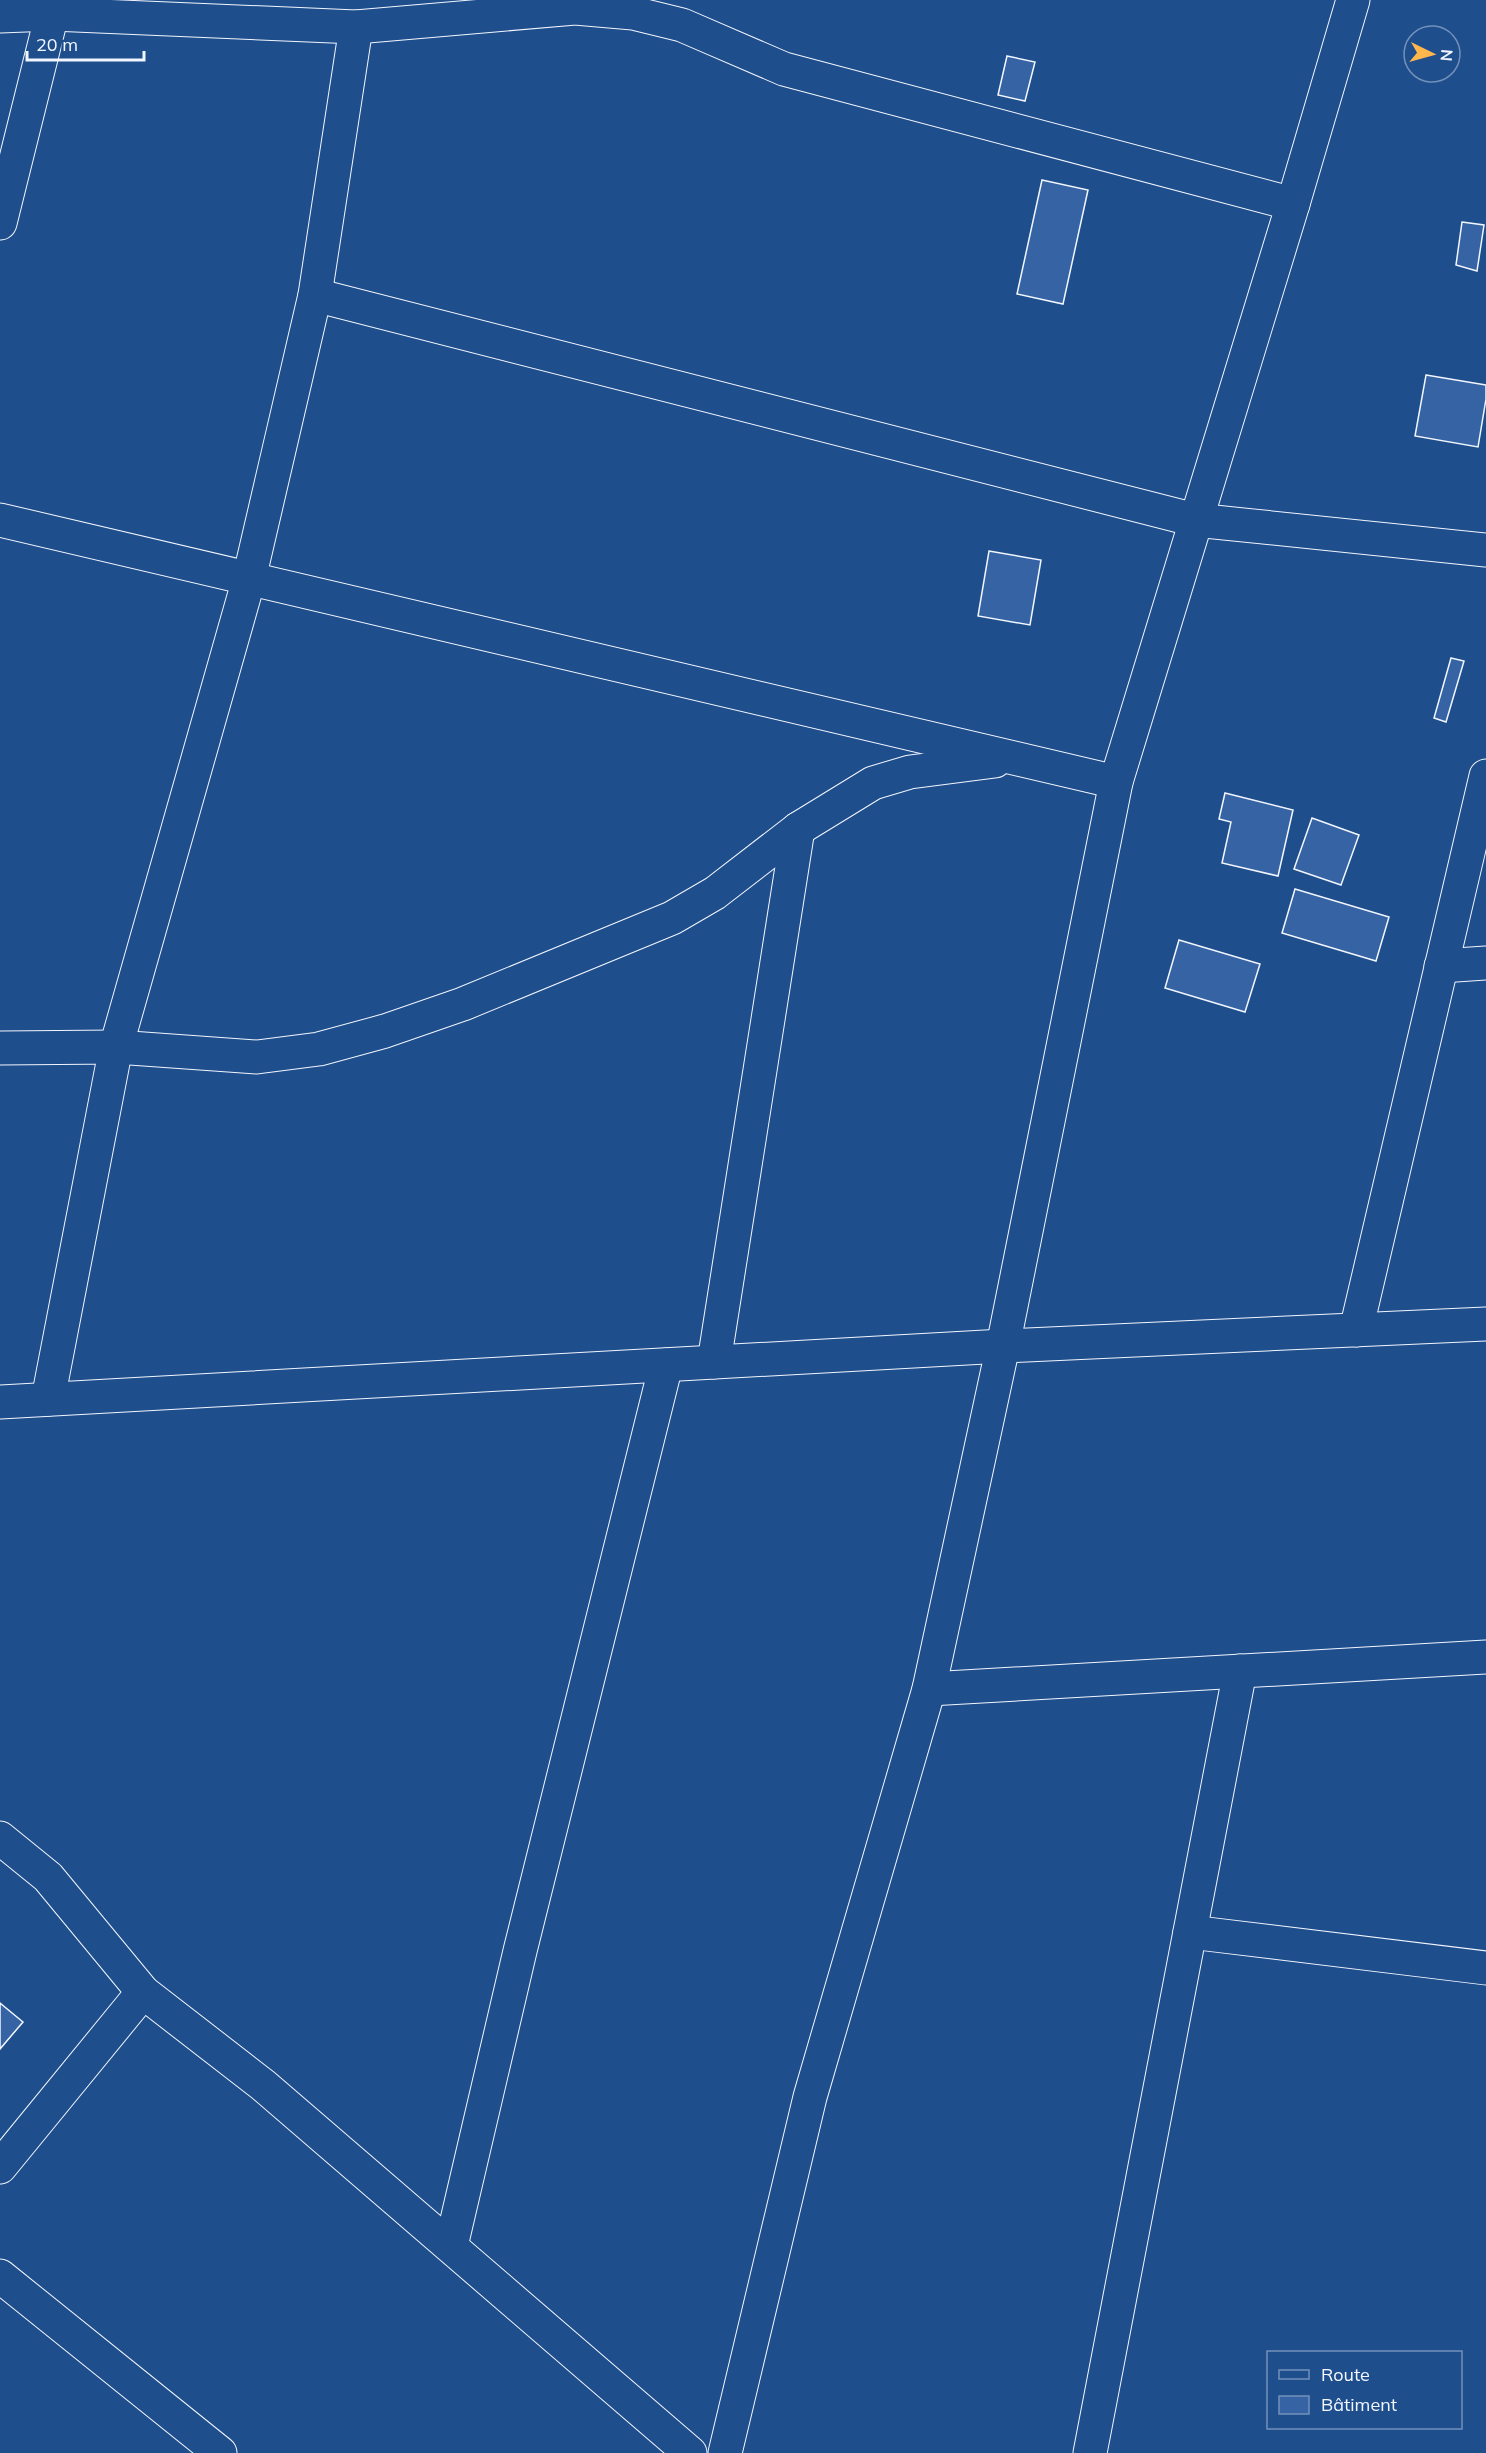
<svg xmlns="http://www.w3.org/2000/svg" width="1486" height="2453" viewBox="0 0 1486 2453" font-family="Mulish,sans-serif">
	<rect width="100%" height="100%" fill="#1f4e8c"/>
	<g fill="#3563a3" stroke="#f2f6ff" stroke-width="1.5">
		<polygon points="1007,56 1035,62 1025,101 998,95"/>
		<polygon points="1042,180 1088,190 1063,304 1017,294"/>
		<polygon points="1462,222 1484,225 1477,271 1456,265"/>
		<polygon points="1426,375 1486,385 1486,399 1478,447 1415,436"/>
		<polygon points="989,551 1041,560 1030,625 978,616"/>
		<polygon points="1451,658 1464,661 1446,722 1434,718"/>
		<polygon points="1225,793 1293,810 1278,876 1222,863 1231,822 1219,819"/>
		<polygon points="1312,818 1359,835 1341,885 1294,869"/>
		<polygon points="1295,889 1389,917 1376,961 1282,933"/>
		<polygon points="1179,940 1260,964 1245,1012 1165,988"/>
		<polygon points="0,2003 23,2022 0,2049"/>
	</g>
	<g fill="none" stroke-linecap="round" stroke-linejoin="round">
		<g stroke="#f2f6ff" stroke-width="35">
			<g id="minor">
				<polyline points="0,16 52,14 356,27 575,8 633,13 682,25 784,69 1293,204"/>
				<polyline points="0,223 52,14"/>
				<polyline points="315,295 1195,520 1486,550"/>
				<polyline points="0,520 1116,782"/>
				<polyline points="1441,966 1486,963"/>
				<polyline points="0,1048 116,1047 257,1057 319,1049 385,1031 463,1004 672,918 715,893 798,829 873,783 910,772 995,761"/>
				<polyline points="1356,1330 1486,776"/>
				<polyline points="714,1362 798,829"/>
				<polyline points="48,1399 116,1047 249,579 315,295 356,27"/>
				<polyline points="929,1689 1486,1657"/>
				<polyline points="0,1838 48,1877 143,1992 263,2085 690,2453"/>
				<polyline points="1190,1932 1486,1968"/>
				<polyline points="0,2167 143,1992"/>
				<polyline points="451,2246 520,1951 666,1365"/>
				<polyline points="0,2276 220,2453"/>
				<polyline points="725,2453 810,2097 929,1689 1003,1346 1116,782 1293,204 1353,0"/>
				<polyline points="1090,2453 1240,1671"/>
			</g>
		</g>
		<g stroke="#f2f6ff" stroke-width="35">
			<polyline id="tertiary" points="0,1402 1003,1346 1486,1324"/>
		</g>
		<use href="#minor" stroke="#1f4e8c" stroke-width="33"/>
		<use href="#tertiary" stroke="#1f4e8c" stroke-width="33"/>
	</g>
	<rect x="1267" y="2351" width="195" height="78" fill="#1f4e8c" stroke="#7391ba" stroke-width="1.5"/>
	<rect x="1279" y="2370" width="30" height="9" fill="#1f4e8c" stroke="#7391ba" stroke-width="1.5"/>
	<text x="1321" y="2381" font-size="18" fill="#f2f6ff">Route</text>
	<rect x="1279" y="2396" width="30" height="18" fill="#3563a3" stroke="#7391ba" stroke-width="1.5"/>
	<text x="1321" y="2411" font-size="18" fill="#f2f6ff">Bâtiment</text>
	<g transform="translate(1432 54) rotate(95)"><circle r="28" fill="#1f4e8c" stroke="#7391ba" stroke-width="1.5"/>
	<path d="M0-4.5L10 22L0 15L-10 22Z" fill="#ffb74d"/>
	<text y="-9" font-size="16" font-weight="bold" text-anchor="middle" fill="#f2f6ff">N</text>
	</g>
	<path d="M27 51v9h117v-9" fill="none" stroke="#f2f6ff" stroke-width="3"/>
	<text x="36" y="51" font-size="18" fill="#f2f6ff" stroke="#1f4e8c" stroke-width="4.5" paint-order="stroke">20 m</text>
</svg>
